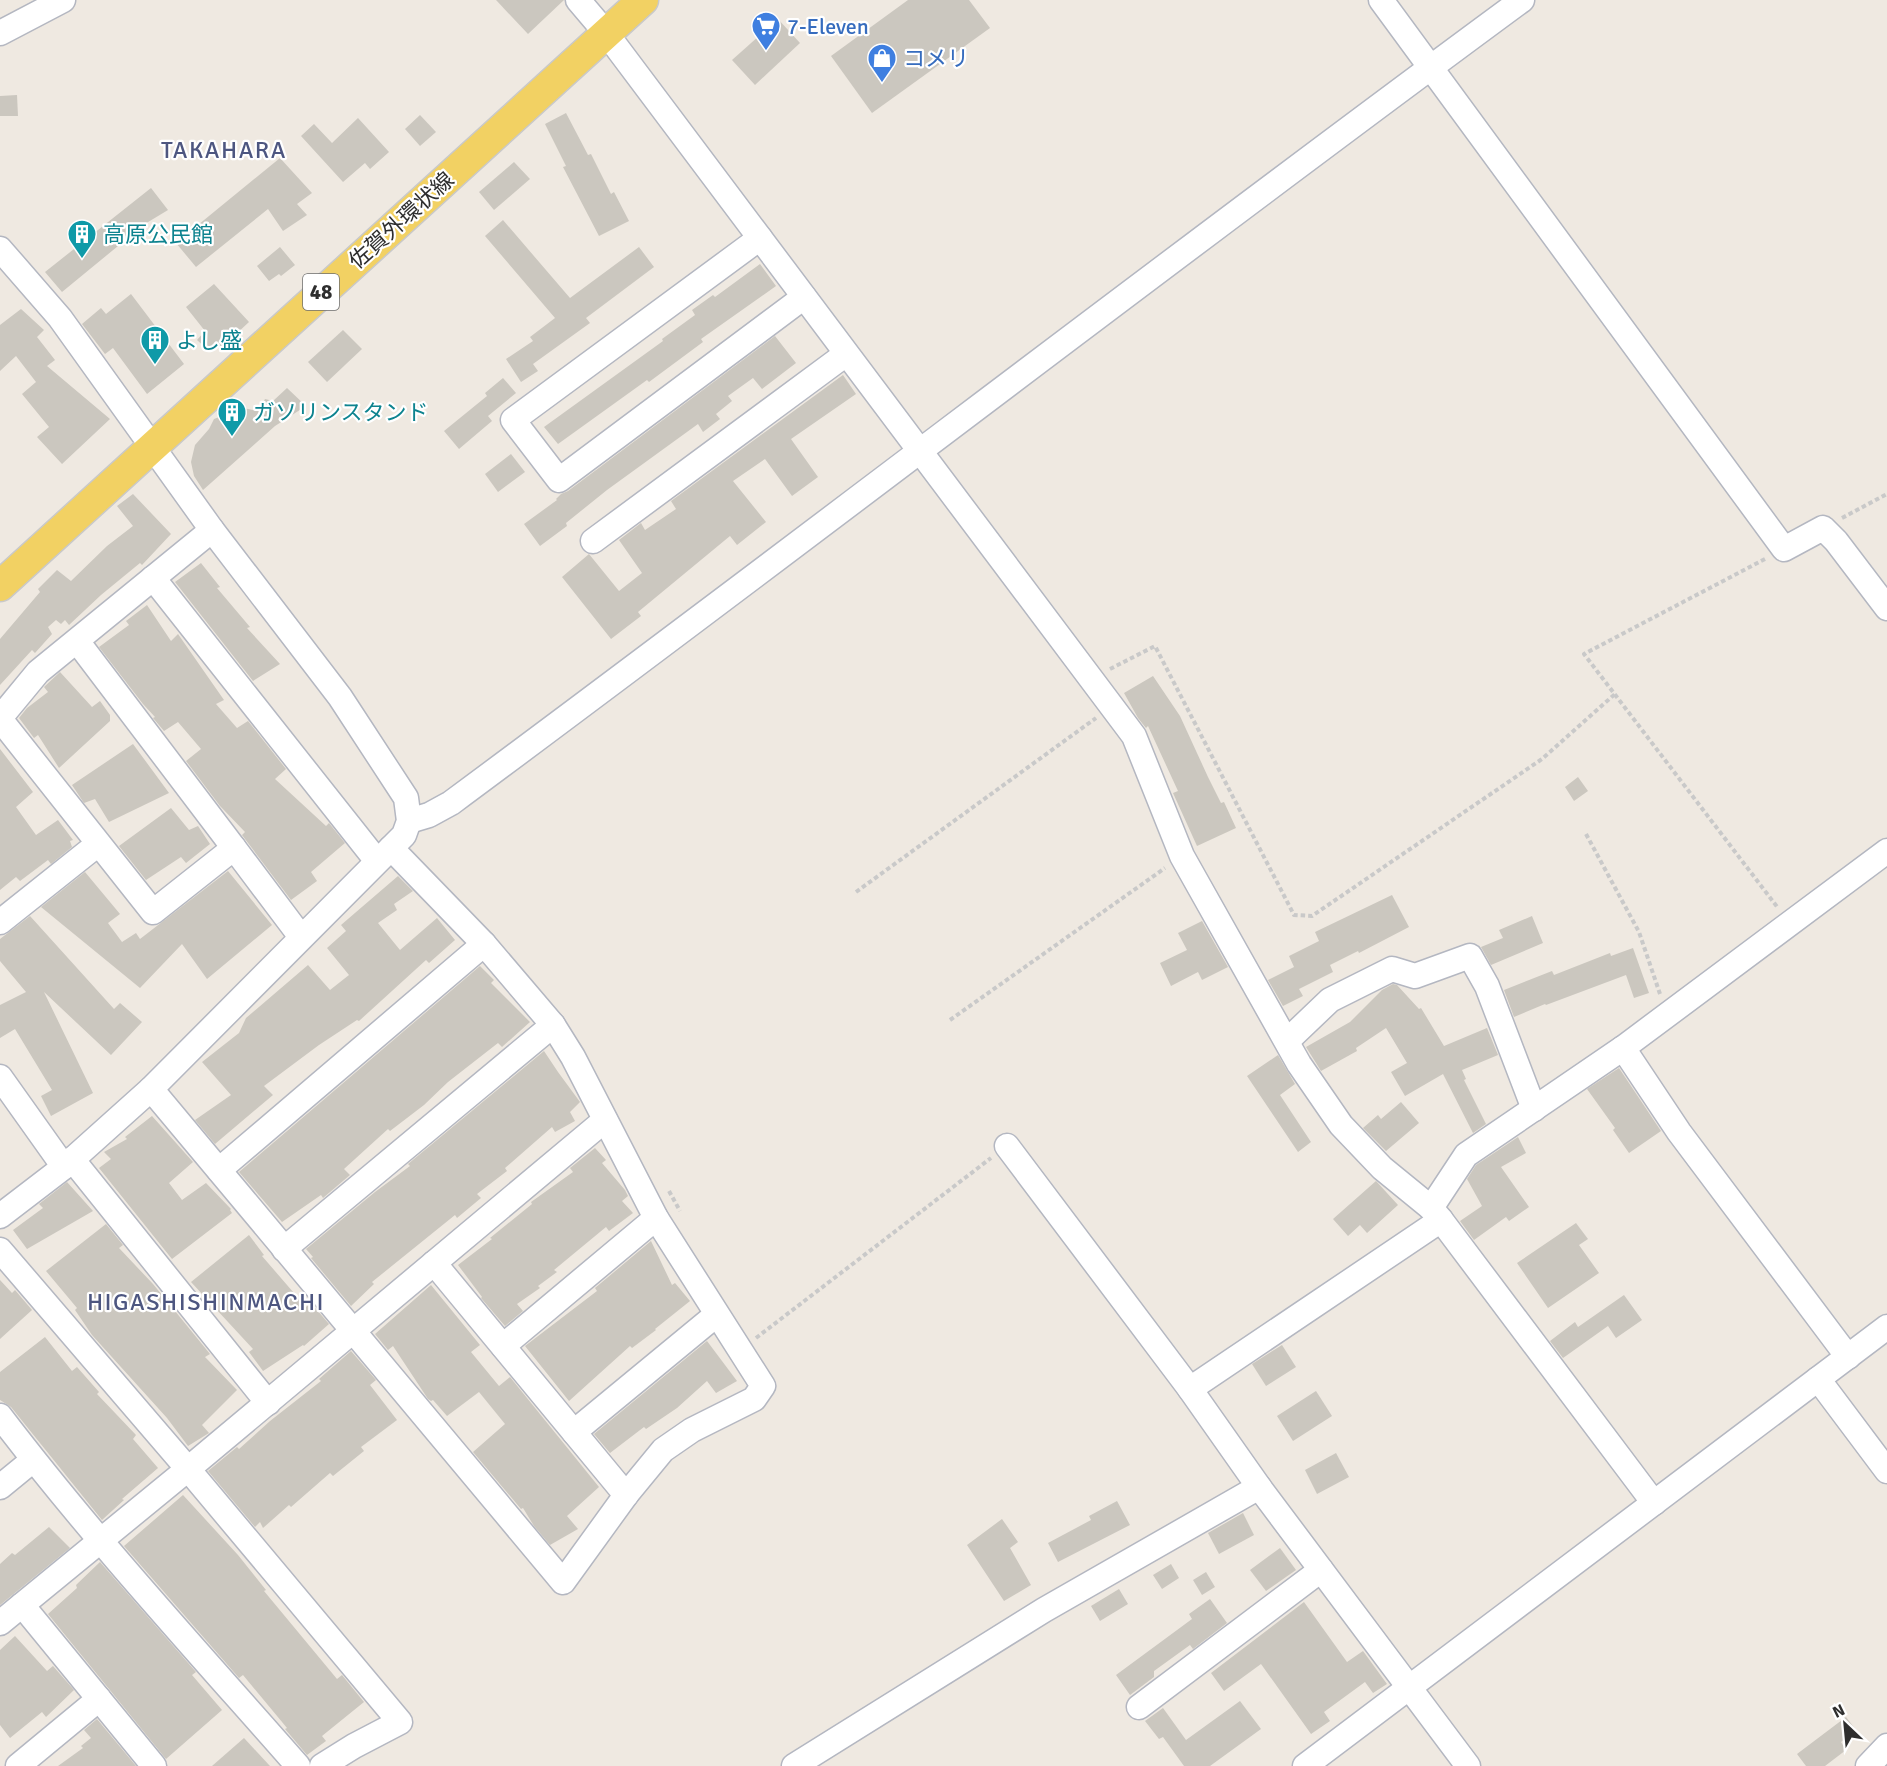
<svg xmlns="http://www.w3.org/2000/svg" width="1887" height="1766" viewBox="0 0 1887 1766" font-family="Signika,'Noto Sans JP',sans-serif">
	<rect width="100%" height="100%" fill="#efe9e1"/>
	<g fill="#cbc7bf">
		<polygon points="496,0 564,0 528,34"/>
		<polygon points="908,0 969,0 990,28 872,113 831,56"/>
		<polygon points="778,19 800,43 755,85 732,60"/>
		<polygon points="17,95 18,116 0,116 0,96"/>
		<polygon points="566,113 588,155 591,154 611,194 614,192 629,221 599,236 563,167 566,166 545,124"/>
		<polygon points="420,115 436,132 420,146 405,129"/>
		<polygon points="358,118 389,152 370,169 365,163 343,182 301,136 314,124 332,143"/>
		<polygon points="280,158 312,193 297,204 307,215 283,231 268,209 196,267 176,243"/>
		<polygon points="514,162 530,179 494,210 479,192"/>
		<polygon points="151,188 168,210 115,242 118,246 62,292 45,272"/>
		<polygon points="503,220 570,298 639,247 654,267 586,318 590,323 533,364 538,371 521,382 506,359 533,341 530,337 555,318 485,236"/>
		<polygon points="280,247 295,265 281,276 279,274 269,281 257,266"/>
		<polygon points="760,264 776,286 701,339 703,342 649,382 647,380 558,444 544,427 663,341 662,339 695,315 692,310 713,295 715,297"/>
		<polygon points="214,284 249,322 221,348 216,343 208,350 197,340 205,331 186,307"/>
		<polygon points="131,294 184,364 147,394 113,348 105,354 82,324 101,308 106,314"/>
		<polygon points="21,309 44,330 37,337 55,360 47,366 110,419 62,464 37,437 49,427 22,394 36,382 16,356 0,371 0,325"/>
		<polygon points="343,330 362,349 327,382 308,362"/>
		<polygon points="775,336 796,363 762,389 753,378 728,396 732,401 716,414 720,419 703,432 698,424 607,490 566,523 567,526 540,546 524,524 557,500 556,499 561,494 568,491"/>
		<polygon points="843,375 856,394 791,439 818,477 792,496 765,459 733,481 766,522 737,545 730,536 638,612 641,616 611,639 562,577 589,554 619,591 642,573 619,540 641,523 645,530 676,509 671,501"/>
		<polygon points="503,378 516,393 488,416 492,421 459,449 444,431 487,396 485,393"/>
		<polygon points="287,388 306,406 275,426 203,490 194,476 191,462 195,445 209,429 214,419 243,408 259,411 265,399 273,401"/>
		<polygon points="511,454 525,472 498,492 485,474"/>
		<polygon points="133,494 171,534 142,565 140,563 101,595 69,625 65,620 61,624 56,620 48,627 52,634 35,653 32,650 0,685 0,639 40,592 38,589 57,570 71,581 107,546 133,526 117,506"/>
		<polygon points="201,563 220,587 217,588 250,627 247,628 280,664 253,681 175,582"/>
		<polygon points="147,605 171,641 178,634 224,700 216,704 237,728 248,721 286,769 275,779 326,826 329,823 345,843 311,872 317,881 291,900 242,835 245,832 220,806 186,761 201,749 178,722 164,731 153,718 155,717 143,704 99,647 129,625 126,621"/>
		<polygon points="60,672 92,707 100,701 110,715 110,721 59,768 38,735 34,738 19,718 27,708 48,692 44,687"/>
		<polygon points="1153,676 1180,716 1208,777 1221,803 1224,802 1236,828 1197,846 1173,793 1178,791 1148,726 1146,728 1138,718 1124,693"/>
		<polygon points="133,744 169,793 109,822 95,799 84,803 72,785"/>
		<polygon points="0,749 33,792 16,807 36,835 58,820 73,840 70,841 72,847 51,864 48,860 20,881 16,877 0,890"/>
		<polygon points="1578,777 1588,791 1574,801 1565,787"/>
		<polygon points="171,808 189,830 198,826 210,844 186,863 181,857 146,880 119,846"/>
		<polygon points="228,871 272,925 207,979 182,944 140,988 41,907 85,872 120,914 108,923 122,942 136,933 140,939"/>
		<polygon points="398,876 413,891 394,904 397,910 378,923 400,950 437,918 455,940 429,963 426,960 359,1021 357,1020 319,1045 264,1086 273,1095 215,1144 195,1120 231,1095 202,1062 239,1033 246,1018 308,965 330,990 349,975 327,948 346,931 341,925"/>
		<polygon points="1392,895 1409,927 1359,953 1358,951 1330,965 1333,972 1299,989 1303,996 1283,1006 1268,980 1294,967 1289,956 1319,941 1315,932"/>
		<polygon points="30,916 114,1009 120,1003 142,1022 111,1055 44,992 93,1093 51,1116 41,1096 52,1090 15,1029 0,1038 0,1005 26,992 0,961 0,939"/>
		<polygon points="1532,916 1543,943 1491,965 1481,947 1503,938 1499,930"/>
		<polygon points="1202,921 1228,967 1202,980 1198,972 1171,986 1160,963 1187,950 1178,933"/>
		<polygon points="1633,948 1649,993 1634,998 1626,975 1546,1005 1545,1004 1514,1017 1504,990 1552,971 1554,975 1610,953 1611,956"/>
		<polygon points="480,966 494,980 491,983 530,1022 502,1047 498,1043 448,1082 424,1105 390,1131 388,1129 344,1169 350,1175 323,1198 321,1195 282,1222 239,1172"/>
		<polygon points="1393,984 1397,985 1419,1009 1421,1008 1444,1046 1487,1028 1498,1055 1462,1070 1466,1079 1464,1080 1486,1124 1473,1133 1443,1074 1405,1096 1391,1072 1407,1063 1386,1028 1356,1048 1357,1051 1321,1071 1306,1047 1350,1022 1382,990"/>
		<polygon points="544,1051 558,1072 580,1102 570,1112 575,1121 555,1132 552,1127 505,1168 507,1171 477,1194 481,1198 457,1218 455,1215 372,1282 374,1284 351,1306 311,1258 313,1257 306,1249 375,1192 410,1166 408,1164"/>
		<polygon points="1278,1055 1295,1084 1280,1095 1311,1142 1298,1152 1247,1076"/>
		<polygon points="1619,1068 1661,1131 1629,1153 1613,1130 1615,1128 1587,1089"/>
		<polygon points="1401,1102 1419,1123 1386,1151 1363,1128 1378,1115 1381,1119"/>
		<polygon points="152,1116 193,1162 169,1183 182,1200 206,1183 231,1209 230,1210 232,1213 172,1259 99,1168 111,1159 104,1152 127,1139 125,1137"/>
		<polygon points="1518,1137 1526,1153 1501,1167 1529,1207 1509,1221 1506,1217 1474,1240 1460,1221 1482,1206 1467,1179 1476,1165"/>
		<polygon points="595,1148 606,1160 602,1163 625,1190 628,1196 622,1201 633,1213 609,1231 606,1227 554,1270 557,1272 538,1286 540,1288 517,1304 523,1311 505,1326 481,1298 482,1297 458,1265 492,1239 490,1238 532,1204 531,1202 573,1172 570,1168"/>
		<polygon points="1376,1181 1398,1205 1367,1233 1360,1225 1348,1236 1333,1219"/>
		<polygon points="67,1182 93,1211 27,1249 13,1230 43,1208 39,1204"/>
		<polygon points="1576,1223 1588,1239 1579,1245 1599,1273 1548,1308 1517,1263"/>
		<polygon points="106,1224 123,1245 119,1248 153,1284 210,1354 205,1357 237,1390 202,1425 209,1433 188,1446 167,1418 92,1335 75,1310 77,1308 46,1271"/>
		<polygon points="249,1235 264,1255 262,1256 306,1307 311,1303 329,1324 304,1346 303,1345 263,1371 249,1352 253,1349 191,1282"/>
		<polygon points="651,1241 672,1285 675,1283 690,1301 655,1329 656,1330 632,1348 630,1346 569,1401 525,1346 597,1291 595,1288"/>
		<polygon points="0,1280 12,1293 15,1290 32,1310 0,1339"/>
		<polygon points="431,1285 480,1345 471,1352 499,1386 510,1377 599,1487 567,1516 578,1529 550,1545 534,1526 523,1508 521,1509 473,1452 505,1424 479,1392 447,1416 433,1400 431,1401 428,1399 393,1346 388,1350 375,1334"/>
		<polygon points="1624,1295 1642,1320 1616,1338 1608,1326 1563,1358 1550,1341 1575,1322 1578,1327"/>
		<polygon points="45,1337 72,1371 77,1367 99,1392 97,1394 136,1435 133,1439 158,1468 122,1499 124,1500 102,1520 11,1407 0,1400 0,1372"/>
		<polygon points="707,1341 737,1381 716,1393 707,1381 677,1408 646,1429 644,1427 610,1453 594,1434"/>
		<polygon points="1282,1345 1296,1367 1266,1386 1252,1364"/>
		<polygon points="351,1351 376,1380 370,1385 397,1420 361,1447 364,1451 333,1476 330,1473 291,1507 289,1505 263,1528 260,1522 255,1527 208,1471 237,1447 239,1449 270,1421 321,1381 319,1379"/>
		<polygon points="1316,1391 1332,1416 1293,1441 1277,1416"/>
		<polygon points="1336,1453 1349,1477 1317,1494 1305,1470"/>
		<polygon points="183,1495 238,1555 266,1590 264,1591 337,1679 342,1675 364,1702 322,1736 326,1741 307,1755 285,1729 287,1728 243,1675 239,1678 124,1546"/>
		<polygon points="1117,1501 1130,1525 1058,1562 1048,1543 1091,1520 1089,1516"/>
		<polygon points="1243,1513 1254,1535 1219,1554 1208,1533"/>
		<polygon points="1002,1519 1018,1542 1010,1548 1031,1585 1004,1601 967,1545"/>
		<polygon points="49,1527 70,1548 0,1605 0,1564 12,1553 15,1555"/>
		<polygon points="1280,1548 1296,1570 1266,1591 1250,1570"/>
		<polygon points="100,1562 196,1672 192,1675 222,1710 166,1759 48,1614 77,1588 76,1585"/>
		<polygon points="1171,1564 1179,1578 1162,1589 1153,1575"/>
		<polygon points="1206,1572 1215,1587 1202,1595 1193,1580"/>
		<polygon points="1119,1589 1128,1604 1100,1621 1091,1606"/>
		<polygon points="1210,1599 1227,1623 1193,1649 1190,1645 1154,1671 1154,1677 1130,1695 1116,1675 1192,1619 1189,1614"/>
		<polygon points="1304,1602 1347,1662 1363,1651 1387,1684 1373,1693 1365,1682 1324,1712 1330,1721 1311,1734 1261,1664 1224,1691 1211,1673"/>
		<polygon points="15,1636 47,1671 53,1666 74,1690 46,1717 42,1712 10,1738 0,1725 0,1650"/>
		<polygon points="1240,1701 1261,1729 1210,1766 1184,1766 1163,1737 1159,1739 1145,1721 1163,1708 1186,1740"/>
		<polygon points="1846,1717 1856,1730 1841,1742 1846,1750 1825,1766 1806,1766 1797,1754"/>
		<polygon points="97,1719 136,1766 58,1766 83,1748 81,1746 91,1738 84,1730"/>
		<polygon points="244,1738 270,1766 212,1766"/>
	</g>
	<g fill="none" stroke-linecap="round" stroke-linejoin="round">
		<g stroke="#b4b7c1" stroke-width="27">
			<g id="minor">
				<polyline points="578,0 606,33 1134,736 1182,856 1299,1064 1341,1125 1382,1168 1431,1208 1441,1220 1654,1503"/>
				<polyline points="1381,0 1784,549 1823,528 1836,541 1887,608"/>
				<polyline points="0,33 63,0"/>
				<polyline points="760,238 513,420 559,480 804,297"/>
				<polyline points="0,249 60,318 212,530 340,697 406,798 409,821 404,835 151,1089 64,1167 0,1216"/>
				<polyline points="593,541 846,354"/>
				<polyline points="153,578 377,861"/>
				<polyline points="77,641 234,848"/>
				<polyline points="0,718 38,672 212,530"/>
				<polyline points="0,719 153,912 234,848 301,937"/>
				<path d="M409,821l20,-6 22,-12c359,-266 712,-539 1071,-803"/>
				<polyline points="0,922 98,844"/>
				<polyline points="1287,1041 1330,1000 1392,969 1415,976 1470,956 1487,986 1534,1109"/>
				<polyline points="1623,1048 1679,1132 1848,1357"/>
				<polyline points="0,1077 64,1167"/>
				<polyline points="151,1089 563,1582 626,1495 663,1450 692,1430 754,1399 763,1386 656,1218 573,1057 553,1025 484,944 391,848"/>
				<polyline points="1007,1146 1190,1389 1259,1487 1468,1766"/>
				<polyline points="72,1159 268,1403"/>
				<polyline points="219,1170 484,944"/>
				<polyline points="1431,1208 1466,1155 1623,1048 1887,851"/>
				<polyline points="284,1249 553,1025"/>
				<polyline points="0,1250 188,1469 400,1722 354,1746 322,1766"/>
				<polyline points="434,1263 626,1495"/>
				<polyline points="503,1346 656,1218"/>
				<polyline points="1818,1379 1887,1471"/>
				<polyline points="1190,1389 1441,1220"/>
				<path d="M0,1416c93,122 197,235 298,350"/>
				<polyline points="574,1432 716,1315"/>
				<polyline points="0,1487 33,1460"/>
				<polyline points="22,1605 154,1766"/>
				<polyline points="0,1623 188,1469 605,1120"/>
				<polyline points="1139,1707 1321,1570"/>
				<polyline points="18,1766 99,1699"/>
				<polyline points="794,1766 1044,1610 1259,1487"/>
				<polyline points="1305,1766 1887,1327"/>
				<polyline points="1868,1766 1887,1746"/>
			</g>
		</g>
		<g stroke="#c9c9c9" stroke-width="33">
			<polyline id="major" points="0,586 643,0"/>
		</g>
		<g stroke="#c9c9c9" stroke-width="4" stroke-dasharray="4.5 3" stroke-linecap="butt">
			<polyline points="1842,518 1887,494"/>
			<polyline points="1765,559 1584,654 1778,908"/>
			<polyline points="1110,669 1155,646 1294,915 1312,916 1542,759 1615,694"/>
			<polyline points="1586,834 1639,932 1660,994"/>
			<polyline points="856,892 1096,718"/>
			<polyline points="950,1020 1165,868"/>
			<polyline points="669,1191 680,1211"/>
			<polyline points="756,1338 991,1158"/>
		</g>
		<use href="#minor" stroke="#fff" stroke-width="24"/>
		<use href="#major" stroke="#f2d163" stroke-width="30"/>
	</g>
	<defs>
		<g id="supermarket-pin" transform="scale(1.5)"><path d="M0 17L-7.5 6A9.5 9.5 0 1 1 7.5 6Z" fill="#3f7fe0" stroke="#fff"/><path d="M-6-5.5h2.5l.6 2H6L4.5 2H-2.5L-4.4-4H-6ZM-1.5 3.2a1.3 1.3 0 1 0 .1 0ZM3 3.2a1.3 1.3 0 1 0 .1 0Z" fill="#fff"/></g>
		<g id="shop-pin" transform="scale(1.5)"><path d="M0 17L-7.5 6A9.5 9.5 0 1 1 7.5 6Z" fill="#3f7fe0" stroke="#fff"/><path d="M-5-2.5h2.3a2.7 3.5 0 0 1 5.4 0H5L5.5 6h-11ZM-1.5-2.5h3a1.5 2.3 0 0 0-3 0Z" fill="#fff"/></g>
		<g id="building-pin" transform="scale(1.5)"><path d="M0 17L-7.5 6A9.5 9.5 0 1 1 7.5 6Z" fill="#0f9aa8" stroke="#fff"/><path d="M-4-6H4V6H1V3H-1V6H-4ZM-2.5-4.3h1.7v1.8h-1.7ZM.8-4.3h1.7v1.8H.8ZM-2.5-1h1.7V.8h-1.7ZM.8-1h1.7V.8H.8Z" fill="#fff"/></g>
	</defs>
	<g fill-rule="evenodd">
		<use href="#supermarket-pin" x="766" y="26"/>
		<use href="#shop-pin" x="882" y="58"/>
		<use href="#building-pin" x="82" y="234"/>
		<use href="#building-pin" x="155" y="340"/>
		<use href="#building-pin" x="232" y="412"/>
	</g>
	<g text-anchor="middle" stroke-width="4.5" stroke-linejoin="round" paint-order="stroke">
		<rect fill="#fff" stroke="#6d6d6d" stroke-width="1.5" x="303" y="274" width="36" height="36" rx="4.5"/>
		<g font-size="21" font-weight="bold" fill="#2e2e2e">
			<text x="321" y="299">48</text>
		</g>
		<g font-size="22" fill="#366cbe" stroke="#fff" text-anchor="start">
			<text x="787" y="34">7-Eleven</text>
			<text x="903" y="66">コメリ</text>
		</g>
		<g font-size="22" fill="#2e2e2e" stroke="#fff">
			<text transform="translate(401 220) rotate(-42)" y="8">佐賀外環状線</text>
		</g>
		<g font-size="22" fill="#0d838f" stroke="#fff" text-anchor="start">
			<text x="103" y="242">高原公民館</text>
			<text x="176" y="348">よし盛</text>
			<text x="253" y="420">ガソリンスタンド</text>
		</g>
		<g font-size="24" letter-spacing="1.5" fill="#4d5680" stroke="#fff">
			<text x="224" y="158">TAKAHARA</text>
			<text x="206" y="1310">HIGASHISHINMACHI</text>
		</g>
	</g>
	<g transform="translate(1845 1724) rotate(334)" stroke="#ffffff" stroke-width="4.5" paint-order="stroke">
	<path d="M0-4.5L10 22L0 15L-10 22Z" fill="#2e2e2e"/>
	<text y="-9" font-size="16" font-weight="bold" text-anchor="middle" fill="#2e2e2e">N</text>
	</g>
</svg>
